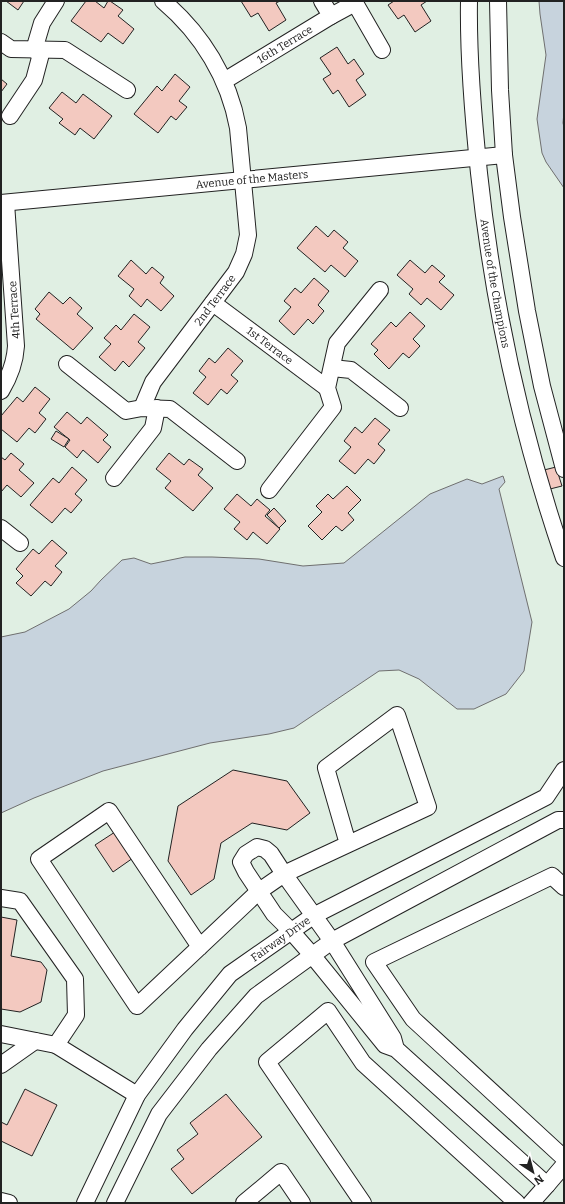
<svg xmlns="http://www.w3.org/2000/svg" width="565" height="1204" viewBox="0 0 565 1204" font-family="Bitter,serif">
	<rect width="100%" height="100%" fill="#fff"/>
	<rect fill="#e0efe3" stroke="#6f6f6f" x="1" y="1" width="563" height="1202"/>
	<g fill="#c7d3dd" stroke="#6f6f6f">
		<polygon points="539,1 564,1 564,112 563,123 564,127 564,188 546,162 542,153 537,119 546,55 540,14"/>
		<polygon points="503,476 505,482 499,489 532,622 524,671 506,694 474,709 457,709 419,679 399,670 379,671 294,728 269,734 210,743 103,771 34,798 1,813 1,637 25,632 69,609 91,591 101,580 122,560 134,558 151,564 185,557 212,557 259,559 303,566 344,563 430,494 467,479 482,484"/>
	</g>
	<g fill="#f3c9c0" stroke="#222">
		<polygon points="6,1 24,1 18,10"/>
		<polygon points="86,1 95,1 104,8 108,1 110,1 123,10 118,16 134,29 123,44 108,33 101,42 71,21"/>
		<polygon points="241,1 280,1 276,3 286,20 269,31 258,13 251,17"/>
		<polygon points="394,1 427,1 421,5 431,21 415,32 404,15 398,19 388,5"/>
		<polygon points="337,47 348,64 354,59 364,74 356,80 366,95 349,107 338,90 333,94 323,79 331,74 320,58"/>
		<polygon points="175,74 190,87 179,101 187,107 176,120 171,116 158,133 134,114 157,86 162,91"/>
		<polygon points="1,79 7,84 1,92"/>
		<polygon points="62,92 76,103 83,94 112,116 94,139 80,128 75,135 59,123 63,119 49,108"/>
		<polygon points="316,226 328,237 334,230 348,242 343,248 358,261 345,277 331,265 325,272 297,248"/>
		<polygon points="131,260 146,274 152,267 164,277 160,283 174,296 161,311 147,299 141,307 129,296 134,289 118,276"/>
		<polygon points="410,260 425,273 432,265 445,276 439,282 454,295 441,310 427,298 421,305 409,294 413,289 397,275"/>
		<polygon points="314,278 329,291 318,305 324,311 313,324 308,319 294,335 279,321 291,307 284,301 295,288 301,293"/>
		<polygon points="49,292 63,304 70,297 82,308 77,314 93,328 73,350 36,319 40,314 35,309"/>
		<polygon points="410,312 425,326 413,339 420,346 409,358 403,353 389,369 374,354 378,350 371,344 391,322 396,327"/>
		<polygon points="134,314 150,327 138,342 145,348 129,367 123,361 115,371 99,357 111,344 104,338 116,325 121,330"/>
		<polygon points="228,348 243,361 231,375 238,381 227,394 221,389 208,405 193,393 206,377 199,371 209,358 215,363"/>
		<polygon points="35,387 50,399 39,413 46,419 35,433 29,428 17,442 1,429 1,416 17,397 23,402"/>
		<polygon points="67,412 81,424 87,417 108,435 103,440 111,447 98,463 83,450 77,458 65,447 70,440 54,427"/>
		<polygon points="375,418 390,430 378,444 385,450 374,464 368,459 355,474 339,461 351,447 344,441 355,427 362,433"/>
		<polygon points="56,431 69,439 64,447 51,439"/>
		<polygon points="11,453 24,464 19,470 34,483 21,497 7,485 1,492 1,457 5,460"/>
		<polygon points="169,453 184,465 189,459 203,469 198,475 213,488 193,511 165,488 171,481 156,469"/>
		<polygon points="72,467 87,480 75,494 82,500 71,513 65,508 52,523 30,505 53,478 59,483"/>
		<polygon points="556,467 562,486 550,489 544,470"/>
		<polygon points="347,486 361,500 348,513 354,520 342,531 336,526 322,540 308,526 322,512 316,506 328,494 333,499"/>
		<polygon points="237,494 251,506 257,499 270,510 265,516 280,529 267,544 253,532 247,540 234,529 240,522 224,509"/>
		<polygon points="274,508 286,521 279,528 267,515"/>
		<polygon points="52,540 67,553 55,566 62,572 51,586 45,581 31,596 16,583 23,576 16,569 33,549 39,554"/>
		<polygon points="233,770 287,781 310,813 287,830 252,823 221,843 214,879 191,895 168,861 178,806"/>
		<polygon points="115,832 133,858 113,872 95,845"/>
		<polygon points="1,917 17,920 11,956 41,962 47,970 41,1002 20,1012 1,1009"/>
		<polygon points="25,1089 57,1105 32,1156 1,1141 1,1122 7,1125"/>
		<polygon points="226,1094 262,1137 192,1194 171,1169 184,1159 177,1150 198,1134 190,1123"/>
	</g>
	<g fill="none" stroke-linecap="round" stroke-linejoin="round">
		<g stroke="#222" stroke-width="18">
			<g id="minor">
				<path id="s1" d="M469,1c-1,57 4,115 10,172 14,131 42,260 85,385"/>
				<polyline points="498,1 500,90 504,155 512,217 527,311 542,386 564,469"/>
				<polyline points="331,16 355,3 382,50"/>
				<polyline points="1,42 11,49 65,50 127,90"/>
				<polyline points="34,50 42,23 56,1"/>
				<path id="s2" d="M224,81l107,-65 -9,-15"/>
				<polyline points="10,116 34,80 42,50"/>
				<path id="s3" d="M1,203l503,-48"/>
				<path id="s4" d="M213,303l114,85"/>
				<polyline points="67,364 126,411 142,408 170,409 237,461"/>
				<polyline points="332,368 351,370 400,408"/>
				<path d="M1,391c9,-15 14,-28 15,-45l-10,-143"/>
				<path id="s5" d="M142,408l11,-26 83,-110 8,-18 4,-19 -10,-107c-9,-50 -36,-94 -75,-127"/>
				<polyline points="114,478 153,428 157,408"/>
				<polyline points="269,490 333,407 327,388 337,343 380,290"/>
				<polyline points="1,528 20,543"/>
				<polyline points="564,887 552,876 374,962 413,1019 564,1158"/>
				<polyline points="1,898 20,901 75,979 76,1015 56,1045 137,1095"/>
				<polyline points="200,947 109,811 39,859 137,1006 258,892 284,874 428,807 397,715 326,768 348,844"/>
				<polyline points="1,1034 56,1045"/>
				<polyline points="396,1049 393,1038 332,941 284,874 271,854 265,849 257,847 246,854 241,862 246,872 274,914 291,931 312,955 385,1045 396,1049 547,1185 564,1165"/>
				<polyline points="1,1065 35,1041"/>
				<polyline points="1,1201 9,1203"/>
				<path id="s6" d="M85,1203l52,-108 48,-66 45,-55 83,-58 233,-119 18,-27"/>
				<polyline points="115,1203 159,1114 209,1049 256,996 332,941 558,820 564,820"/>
				<polyline points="244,1203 281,1172 302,1203"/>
				<polyline points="363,1203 267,1062 328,1011 363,1063 517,1203"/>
				<polyline points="531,1203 547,1185"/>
			</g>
		</g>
		<use href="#minor" stroke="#fff" stroke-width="16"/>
	</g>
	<g text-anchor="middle" stroke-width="3" stroke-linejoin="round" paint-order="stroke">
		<g font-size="11" fill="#222" stroke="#fff">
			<text dy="4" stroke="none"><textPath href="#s2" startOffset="71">16th Terrace</textPath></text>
			<text dy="4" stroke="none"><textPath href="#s3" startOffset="252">Avenue of the Masters</textPath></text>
			<text dy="4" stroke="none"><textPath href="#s1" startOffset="284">Avenue of the Champions</textPath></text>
			<text dy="4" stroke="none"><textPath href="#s5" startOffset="131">2nd Terrace</textPath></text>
			<text transform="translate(14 310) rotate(-94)" y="4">4th Terrace</text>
			<text dy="4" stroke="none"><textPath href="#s4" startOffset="71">1st Terrace</textPath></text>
			<text dy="4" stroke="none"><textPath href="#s6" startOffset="334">Fairway Drive</textPath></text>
		</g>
	</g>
	<rect width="565" height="1204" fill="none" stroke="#222222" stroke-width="4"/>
	<g transform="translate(533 1172) rotate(144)" stroke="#ffffff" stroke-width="3" paint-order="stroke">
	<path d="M0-3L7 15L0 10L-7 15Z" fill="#222222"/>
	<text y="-6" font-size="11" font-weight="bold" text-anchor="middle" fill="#222222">N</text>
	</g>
</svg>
